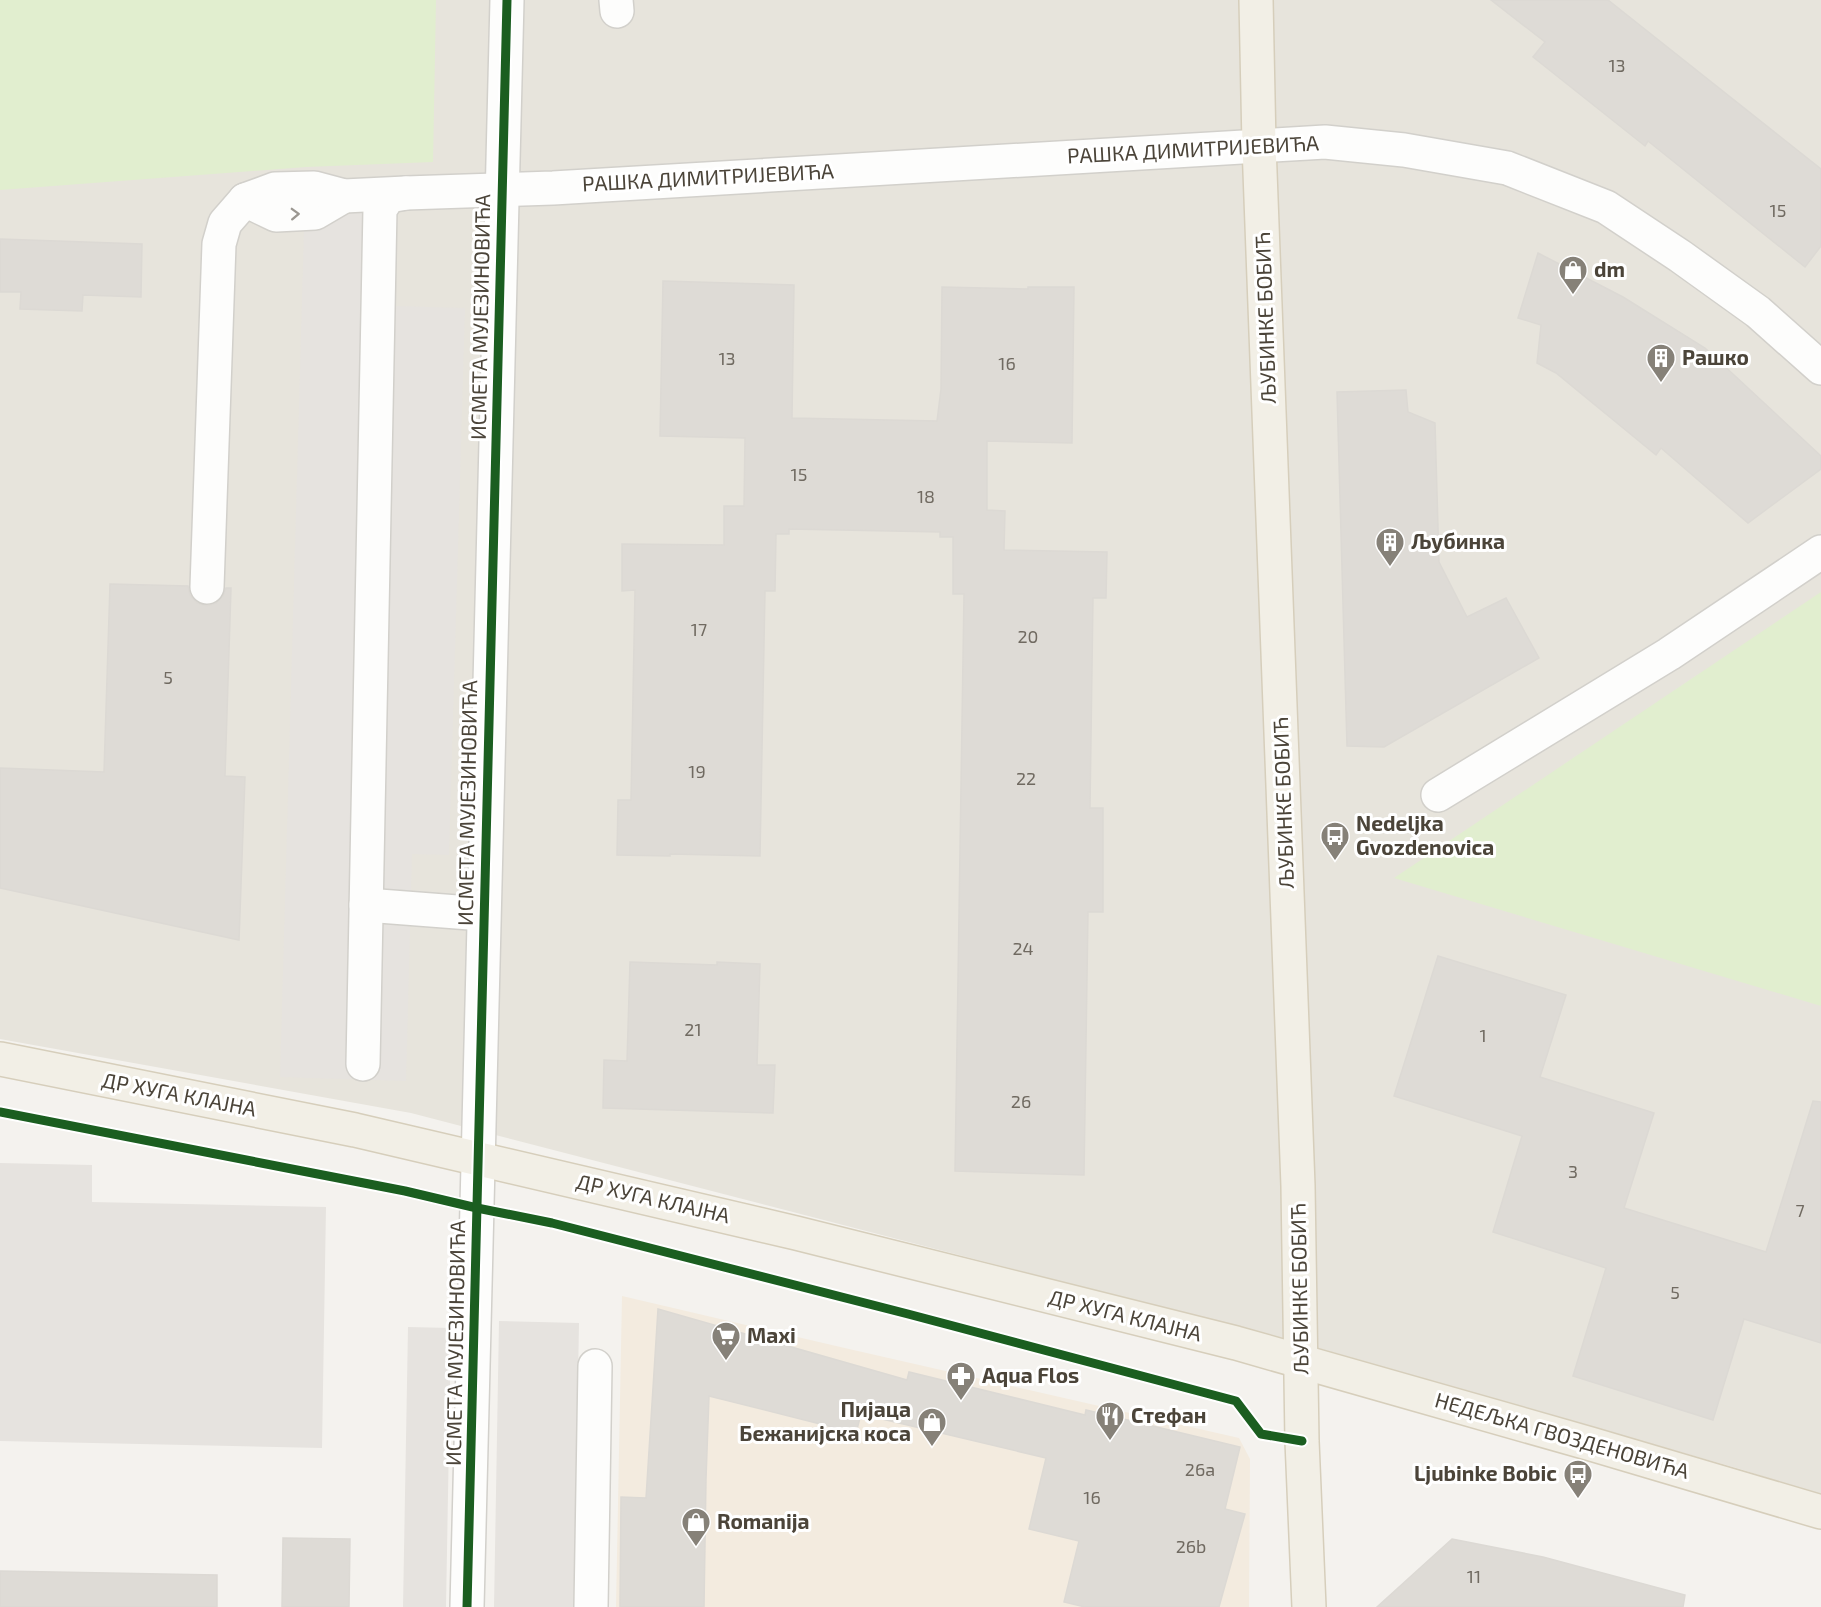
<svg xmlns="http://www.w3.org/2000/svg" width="1821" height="1607" viewBox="0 0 1821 1607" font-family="'Exo 2',sans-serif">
	<rect width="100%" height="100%" fill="#f4f2ee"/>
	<polygon fill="#e7e4dc" points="0,0 1821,0 1821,1495 1740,1469 1314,1347 411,1113 0,1039"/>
	<polygon fill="#f3ebdf" points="622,1296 849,1349 1239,1438 1250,1459 1249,1607 616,1607"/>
	<g fill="#e1eecf">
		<polygon points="0,0 436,0 433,162 306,167 0,190"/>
		<polygon points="1821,592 1821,1006 1394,878"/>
	</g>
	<g fill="#e6e3df">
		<polygon points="305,193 397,196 394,306 465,308 449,855 412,854 406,1081 280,1077"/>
		<polygon points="0,1163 92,1165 92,1202 326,1207 322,1448 0,1441"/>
		<polygon points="499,1321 579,1323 574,1607 494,1607"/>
		<polygon points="408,1327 451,1328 446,1607 403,1607"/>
	</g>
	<g fill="#dedbd6" stroke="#dcd9d4" stroke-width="1.5">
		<polygon points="1491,0 1608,0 1821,169 1821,246 1805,267 1648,141 1645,146 1533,57 1545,42"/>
		<polygon points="0,239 142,244 141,297 83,295 82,311 20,309 21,292 0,292"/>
		<polygon points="1538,253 1623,297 1705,348 1821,456 1821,469 1748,523 1661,448 1656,455 1556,373 1537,363 1541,325 1518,318"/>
		<polygon points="663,281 794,285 792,418 937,421 941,389 942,287 1028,289 1028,287 1074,287 1072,443 987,441 987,510 1005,511 1004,550 1107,552 1106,598 1093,598 1090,808 1103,808 1103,912 1088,912 1084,1175 955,1171 964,594 953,594 953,537 940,537 940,532 789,529 789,534 776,534 775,591 765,591 760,856 670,854 670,856 617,855 618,800 631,800 635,590 622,591 622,544 724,545 724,506 744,506 745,438 660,436"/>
		<polygon points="1406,390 1408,412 1435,423 1439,562 1467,617 1506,598 1539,658 1384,747 1347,746 1337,392"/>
		<polygon points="110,584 188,586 190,595 197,603 207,606 216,603 223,596 226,588 231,588 225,776 245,777 239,940 0,888 0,768 104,772"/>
		<polygon points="1438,956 1566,995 1540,1077 1654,1113 1624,1208 1766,1252 1813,1101 1821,1102 1821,1343 1744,1319 1713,1420 1573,1376 1606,1268 1493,1232 1522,1136 1394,1096"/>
		<polygon points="630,962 717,965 717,962 760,964 757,1065 775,1065 773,1113 603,1108 604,1060 627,1061"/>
		<polygon points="658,1309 907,1380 909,1372 1085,1415 1086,1410 1240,1447 1225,1509 1245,1514 1219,1607 1085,1607 1064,1602 1079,1541 1029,1529 1046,1458 861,1414 856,1433 709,1396 706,1479 704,1607 620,1607 621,1497 646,1498"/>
		<polygon points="283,1538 350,1539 349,1607 282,1607"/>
		<polygon points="1452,1539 1543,1557 1685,1595 1683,1607 1377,1607"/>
		<polygon points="0,1571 217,1575 217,1607 0,1607"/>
	</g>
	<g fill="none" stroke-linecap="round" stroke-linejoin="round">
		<g stroke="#d2d0cb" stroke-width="36">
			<g id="minor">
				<polyline points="616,0 617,11"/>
				<polyline points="245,200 276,215 315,213 344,196"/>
				<polyline points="207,587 219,244 225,223 245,200 275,189 314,188 344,196 406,193"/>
				<polyline points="1438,795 1669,654 1821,552"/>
				<polyline points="366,905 483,914"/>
				<polyline points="363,1064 380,209 389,196 406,193 553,188 1325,142 1404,150 1507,168 1606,207 1680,256 1758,312 1821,368"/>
				<polyline points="467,1607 507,0"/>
				<polyline points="591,1607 595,1366"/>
			</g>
		</g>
		<g stroke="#d6cebb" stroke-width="36">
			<g id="major">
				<polyline points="1256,0 1259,145 1298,1186 1302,1441 1309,1607"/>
				<polyline points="0,1059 355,1130 796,1233 1236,1343 1591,1444 1821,1512"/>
			</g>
		</g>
		<use href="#minor" stroke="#fdfdfc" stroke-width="33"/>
		<use href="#major" stroke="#f2efe6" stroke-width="33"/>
		<g stroke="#fff" stroke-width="13">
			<g id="cycleway">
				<polyline points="0,1112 405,1191 477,1208 552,1223 908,1314 1236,1401 1261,1434 1302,1441"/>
				<polyline points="467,1607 507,0"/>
			</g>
		</g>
		<use href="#cycleway" stroke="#1b5e20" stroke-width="9"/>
	</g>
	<defs><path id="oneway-chevron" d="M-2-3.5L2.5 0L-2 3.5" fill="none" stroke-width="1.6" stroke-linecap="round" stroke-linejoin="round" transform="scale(1.5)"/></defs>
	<use stroke="#9b9791" href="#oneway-chevron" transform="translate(295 214) rotate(-2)"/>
	<defs>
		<g id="shop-pin" transform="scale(1.5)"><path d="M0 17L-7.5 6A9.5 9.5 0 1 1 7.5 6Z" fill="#868178" stroke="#fff"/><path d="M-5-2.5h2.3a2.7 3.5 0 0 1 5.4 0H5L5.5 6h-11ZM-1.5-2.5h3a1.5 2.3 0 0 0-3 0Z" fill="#fff"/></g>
		<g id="building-pin" transform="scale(1.5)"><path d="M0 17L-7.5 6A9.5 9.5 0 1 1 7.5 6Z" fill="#868178" stroke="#fff"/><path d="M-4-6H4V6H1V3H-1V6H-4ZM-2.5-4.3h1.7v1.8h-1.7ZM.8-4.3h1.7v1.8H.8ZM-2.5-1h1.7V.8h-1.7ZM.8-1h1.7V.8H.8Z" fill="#fff"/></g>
		<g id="bus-pin" transform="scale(1.5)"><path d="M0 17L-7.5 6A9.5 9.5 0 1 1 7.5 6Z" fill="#868178" stroke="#fff"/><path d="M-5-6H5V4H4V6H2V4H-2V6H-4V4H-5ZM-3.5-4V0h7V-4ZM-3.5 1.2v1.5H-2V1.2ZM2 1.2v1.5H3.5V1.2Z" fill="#fff"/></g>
		<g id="supermarket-pin" transform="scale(1.5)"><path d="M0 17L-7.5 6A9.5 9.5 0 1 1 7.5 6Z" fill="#868178" stroke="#fff"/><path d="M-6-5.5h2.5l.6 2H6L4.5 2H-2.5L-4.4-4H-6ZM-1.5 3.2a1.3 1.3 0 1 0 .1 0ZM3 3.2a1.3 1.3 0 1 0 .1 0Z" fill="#fff"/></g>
		<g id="pharmacy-pin" transform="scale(1.5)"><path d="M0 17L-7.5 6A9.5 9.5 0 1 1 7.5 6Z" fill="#868178" stroke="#fff"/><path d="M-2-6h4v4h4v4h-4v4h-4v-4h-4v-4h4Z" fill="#fff"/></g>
		<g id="restaurant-pin" transform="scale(1.5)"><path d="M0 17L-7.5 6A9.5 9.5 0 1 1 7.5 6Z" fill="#868178" stroke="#fff"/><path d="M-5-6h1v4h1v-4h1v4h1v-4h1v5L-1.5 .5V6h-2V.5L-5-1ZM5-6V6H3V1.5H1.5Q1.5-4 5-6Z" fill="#fff"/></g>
	</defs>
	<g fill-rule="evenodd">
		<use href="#shop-pin" x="1573" y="270"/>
		<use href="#building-pin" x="1661" y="358"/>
		<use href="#building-pin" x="1390" y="542"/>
		<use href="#bus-pin" x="1335" y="836"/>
		<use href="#supermarket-pin" x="726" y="1336"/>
		<use href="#pharmacy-pin" x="961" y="1376"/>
		<use href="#restaurant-pin" x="1110" y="1416"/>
		<use href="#shop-pin" x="932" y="1422"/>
		<use href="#bus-pin" x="1578" y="1474"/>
		<use href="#shop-pin" x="696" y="1522"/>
	</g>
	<g text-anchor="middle" stroke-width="6" stroke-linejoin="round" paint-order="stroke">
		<g font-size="18" fill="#706a61">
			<text x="1617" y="72">13</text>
			<text x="1778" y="217">15</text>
			<text x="727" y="365">13</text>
			<text x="1007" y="370">16</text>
			<text x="799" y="481">15</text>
			<text x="926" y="503">18</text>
			<text x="699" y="636">17</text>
			<text x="1028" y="643">20</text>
			<text x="168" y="684">5</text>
			<text x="697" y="778">19</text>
			<text x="1026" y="785">22</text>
			<text x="1023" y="955">24</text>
			<text x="693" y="1036">21</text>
			<text x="1483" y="1042">1</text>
			<text x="1021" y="1108">26</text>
			<text x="1573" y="1178">3</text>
			<text x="1800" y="1217">7</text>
			<text x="1675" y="1299">5</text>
			<text x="1200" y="1476">26a</text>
			<text x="1092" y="1504">16</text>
			<text x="1191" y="1553">26b</text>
			<text x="1474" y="1583">11</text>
		</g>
		<g font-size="21" fill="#4b4439" stroke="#fff">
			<text transform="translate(1193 150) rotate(-3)" y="7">РАШКА ДИМИТРИЈЕВИЋА</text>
			<text transform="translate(708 178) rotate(-3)" y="7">РАШКА ДИМИТРИЈЕВИЋА</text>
			<text transform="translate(481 317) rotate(-89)" y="7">ИСМЕТА МУЈЕЗИНОВИЋА</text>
			<text transform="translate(1266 318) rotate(-92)" y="7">ЉУБИНКЕ БОБИЋ</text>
			<text transform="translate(468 803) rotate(-89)" y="7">ИСМЕТА МУЈЕЗИНОВИЋА</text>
			<text transform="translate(1284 803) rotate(-92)" y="7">ЉУБИНКЕ БОБИЋ</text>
			<text transform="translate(179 1095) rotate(11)" y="7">ДР ХУГА КЛАЈНА</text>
			<text transform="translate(653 1199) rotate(13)" y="7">ДР ХУГА КЛАЈНА</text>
			<text transform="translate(1300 1289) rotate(-91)" y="7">ЉУБИНКЕ БОБИЋ</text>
			<text transform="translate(1125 1316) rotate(14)" y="7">ДР ХУГА КЛАЈНА</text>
			<text transform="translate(456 1343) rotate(-89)" y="7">ИСМЕТА МУЈЕЗИНОВИЋА</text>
			<text transform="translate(1562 1436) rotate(16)" y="7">НЕДЕЉКА ГВОЗДЕНОВИЋА</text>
		</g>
		<g font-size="21" font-weight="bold" fill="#4b4439" stroke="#fff" text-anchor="start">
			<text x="1594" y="277">dm</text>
			<text x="1682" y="365">Рашко</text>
			<text x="1411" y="549">Љубинка</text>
			<text x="1356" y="831">Nedeljka<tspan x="1356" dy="24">Gvozdenovica</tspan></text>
			<text x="747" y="1343">Maxi</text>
			<text x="982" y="1383">Aqua Flos</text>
			<text x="911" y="1417" text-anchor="end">Пијаца<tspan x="911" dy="24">Бежанијска коса</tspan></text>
			<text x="1131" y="1423">Стефан</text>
			<text x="1557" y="1481" text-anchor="end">Ljubinke Bobic</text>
			<text x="717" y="1529">Romanija</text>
		</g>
	</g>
</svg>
